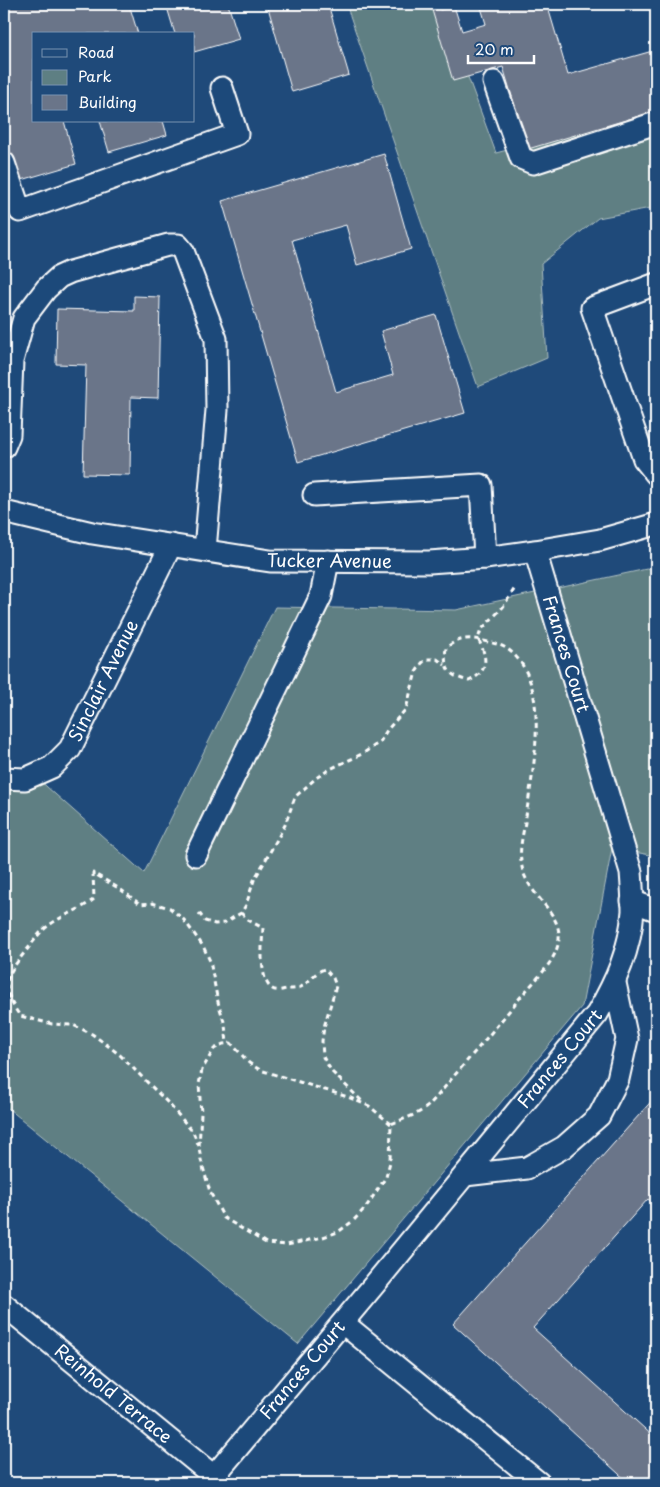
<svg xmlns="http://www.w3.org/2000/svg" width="660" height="1487" viewBox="0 0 660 1487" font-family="'Playpen Sans',sans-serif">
	<rect width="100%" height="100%" fill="#1f4a7a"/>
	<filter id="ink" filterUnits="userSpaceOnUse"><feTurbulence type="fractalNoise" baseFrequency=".02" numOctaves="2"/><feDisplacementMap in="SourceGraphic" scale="10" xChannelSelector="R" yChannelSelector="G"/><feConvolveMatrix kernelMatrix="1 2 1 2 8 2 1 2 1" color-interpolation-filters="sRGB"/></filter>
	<g filter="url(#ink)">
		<g fill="#5e7f83" stroke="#aebfc1">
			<polygon points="346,4 441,4 496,153 656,110 656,207 598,218 541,264 547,358 478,387"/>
			<polygon points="656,567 656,856 612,848 582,1006 298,1344 4,1105 4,766 29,771 144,873 275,607 456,610"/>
		</g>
		<g fill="#6a7589" stroke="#fff">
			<polygon points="4,4 129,4 138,34 34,34 34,121 64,121 76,164 15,182 4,144"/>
			<polygon points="166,4 228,4 239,39 194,52 194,34 175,34"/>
			<polygon points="267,4 328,4 349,75 292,92"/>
			<polygon points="480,4 547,4 568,75 656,50 656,111 528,149 503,67 453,81 432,10 440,8 440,10 454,6 462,31 486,24"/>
			<polygon points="100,121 163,121 167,135 109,152"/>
			<polygon points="384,154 411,249 357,265 346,225 292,240 336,392 393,375 381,331 436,315 465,413 298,462 222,201"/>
			<polygon points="134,296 160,297 158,398 131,397 130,475 83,474 86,365 56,364 57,309 134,311"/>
			<polygon points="656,1096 656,1206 648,1199 533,1328 655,1438 656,1436 656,1483 629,1483 453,1324"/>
		</g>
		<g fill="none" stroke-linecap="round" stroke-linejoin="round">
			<g stroke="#fff" stroke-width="25">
				<g id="minor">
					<polyline points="494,82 521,158 533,163 656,123"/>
					<polyline points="4,163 20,211 237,134 222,88"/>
					<polyline points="656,284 592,308 644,459 656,474"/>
					<polyline points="4,447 9,435 12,361 24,318 46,289 59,277 70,272 168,245 178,245 183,251 216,339 217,410 205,550"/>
					<polyline points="314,495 481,485 485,558"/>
					<path id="s1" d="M4,512l88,21 178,28 159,1 56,-4 50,-7 65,-11 56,-16"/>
					<path id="s2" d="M4,778l21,1 27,-12 18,-18 101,-204"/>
					<polyline points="196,855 321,596 328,561"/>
					<polyline points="632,901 656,910"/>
					<polyline points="465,1175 527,1168 564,1147 599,1116 618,1079 627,1039 615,983"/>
					<path id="s3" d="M4,1305l218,178"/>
					<polyline points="343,1323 539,1483"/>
					<path id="s4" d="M214,1476l160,-191 223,-271c19,-33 33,-63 36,-103 0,-13 -1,-26 -2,-39l-96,-321"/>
				</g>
			</g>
			<g stroke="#fff" stroke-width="3" stroke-dasharray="5 4" stroke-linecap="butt">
				<polyline points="199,913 205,921 215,924 224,923 241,913 246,905 254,880 265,861 285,825 295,797 316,778 330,769 362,754 380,742 387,730 406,709 416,672 422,663 427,659 437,659 445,665"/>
				<path d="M241,913l7,7 15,8c-1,15 -4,50 8,60 5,4 10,2 15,1 5,0 11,0 15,-2 9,-5 14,-16 24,-18l8,9 3,8 -12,41 -2,14 1,16 9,15 32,31"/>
				<path d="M391,1124l-22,-18 -21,-9 -88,-27 -11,-7 -18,-20 -8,1 -9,5 -12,21 -3,14 2,29 -2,34 2,13 9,32 14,26 42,25 21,2 36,-8 15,-5 15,-11 13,-14 20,-30 4,-15 1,-38c12,-5 27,-9 37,-18 9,-9 17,-19 25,-29 22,-25 44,-51 66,-78 12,-15 32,-32 38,-51 10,-28 -18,-45 -29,-66 -4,-6 -6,-13 -7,-21 -2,-15 3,-30 5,-45 7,-47 27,-136 -20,-168 -7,-4 -14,-5 -22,-7 -14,-4 -27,-3 -38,7 -3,21 3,28 23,33 21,-10 18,-25 9,-42l3,-9 22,-23 12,-19"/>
				<path d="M199,1146l-6,-14 -25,-29 -48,-48 -13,-10 -15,-11 -19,-9 -21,-1 -32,-8c-20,-29 -16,-38 5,-64 8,-9 13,-19 23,-26 14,-11 33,-16 46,-27l-1,-26 27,16 20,15 12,-1 18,5 14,12 19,26 7,15 8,41 7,23 2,18"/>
			</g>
			<use href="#minor" stroke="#1f4a7a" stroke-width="21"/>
		</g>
	</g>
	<g text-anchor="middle" stroke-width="4" stroke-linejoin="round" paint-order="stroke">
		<g font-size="18" fill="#fff" stroke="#1f4a7a">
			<text dy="6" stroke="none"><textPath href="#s1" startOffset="330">Tucker Avenue</textPath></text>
			<text transform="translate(566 654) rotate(73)" y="6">Frances Court</text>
			<text dy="6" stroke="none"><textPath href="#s2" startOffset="152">Sinclair Avenue</textPath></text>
			<text dy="6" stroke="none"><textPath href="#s4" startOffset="542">Frances Court</textPath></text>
			<text dy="6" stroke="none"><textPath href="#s4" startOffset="138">Frances Court</textPath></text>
			<text dy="6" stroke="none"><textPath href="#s3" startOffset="141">Reinhold Terrace</textPath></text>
		</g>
	</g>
	<rect width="660" height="1487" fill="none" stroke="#1f4a7a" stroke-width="20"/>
	<rect x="10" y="10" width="640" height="1467" fill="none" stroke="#fff" stroke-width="2" filter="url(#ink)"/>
	<rect x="32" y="32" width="162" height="90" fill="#1f4a7a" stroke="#7992af"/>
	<rect x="42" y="49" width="25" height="8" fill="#1f4a7a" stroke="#7992af"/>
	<text x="78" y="58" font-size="15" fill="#ffffff">Road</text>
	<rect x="42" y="70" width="25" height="15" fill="#5e7f83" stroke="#7992af"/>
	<text x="78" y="82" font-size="15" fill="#ffffff">Park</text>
	<rect x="42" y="95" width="25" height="15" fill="#6a7589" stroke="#7992af"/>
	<text x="78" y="108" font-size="15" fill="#ffffff">Building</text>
	<path d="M468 55v8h66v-8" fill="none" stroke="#ffffff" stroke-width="2.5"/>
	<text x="475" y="55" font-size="15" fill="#ffffff" stroke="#1f4a7a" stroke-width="4" paint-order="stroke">20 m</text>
</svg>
